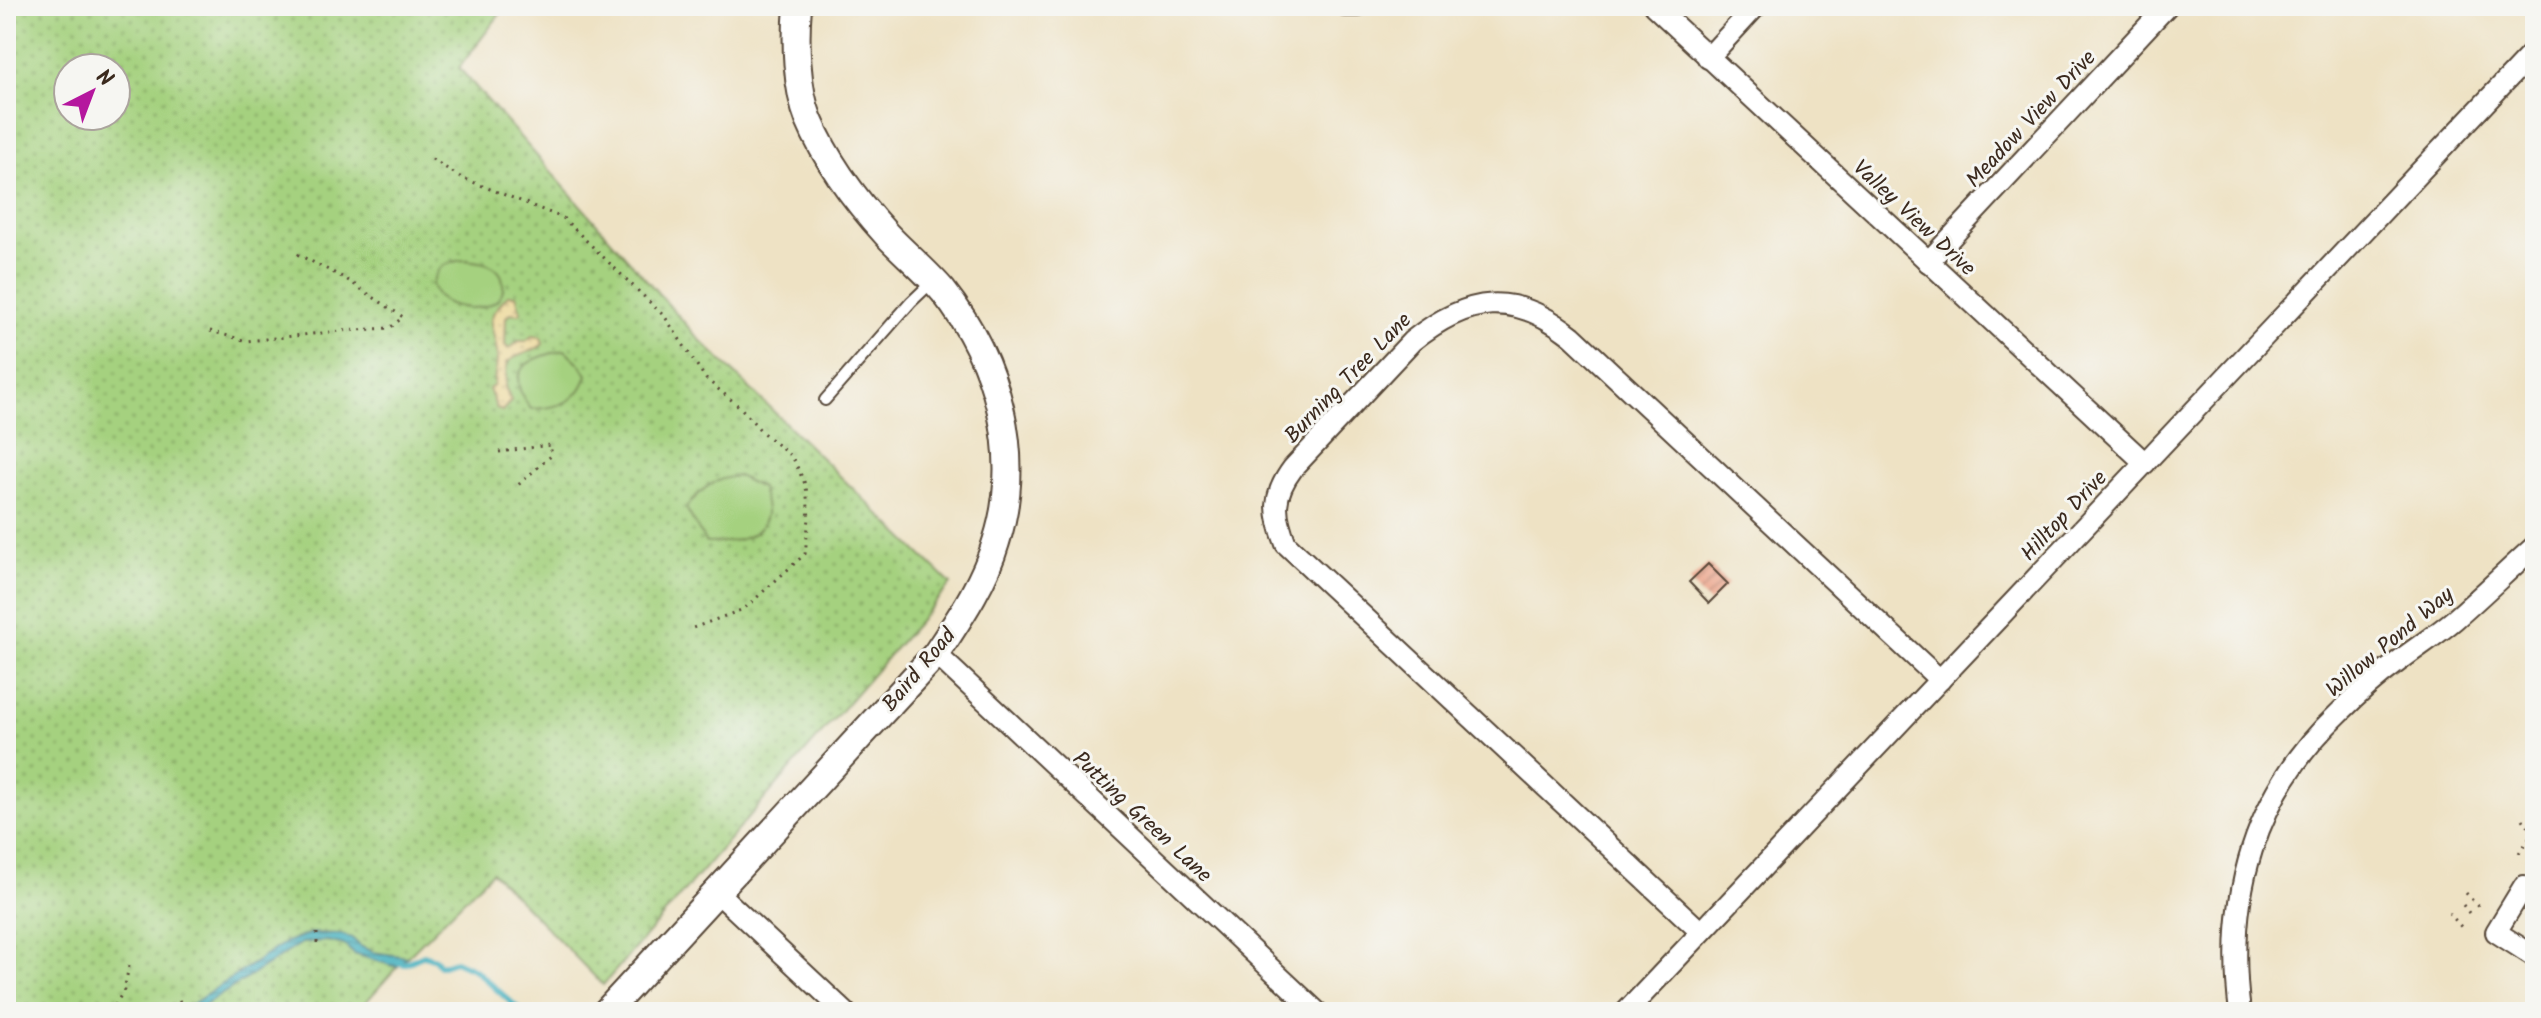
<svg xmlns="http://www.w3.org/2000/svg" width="2541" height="1018" viewBox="0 0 2541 1018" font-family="Kalam,sans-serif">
	<defs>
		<pattern id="green-dots" width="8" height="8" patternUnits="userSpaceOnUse" patternTransform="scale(2)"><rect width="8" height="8" fill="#a5d17f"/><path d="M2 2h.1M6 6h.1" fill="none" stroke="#88aa67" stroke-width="1.8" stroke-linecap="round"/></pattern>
		<pattern id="sand-dots" width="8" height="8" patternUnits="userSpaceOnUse" patternTransform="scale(2)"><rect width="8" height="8" fill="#eeda9e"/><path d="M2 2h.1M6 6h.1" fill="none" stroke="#cdbb88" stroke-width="1.8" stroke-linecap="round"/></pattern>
		<pattern id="water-rules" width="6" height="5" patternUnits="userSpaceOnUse" patternTransform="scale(2)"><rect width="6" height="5" fill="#41afbe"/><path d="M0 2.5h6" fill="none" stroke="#388f9a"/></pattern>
		<pattern id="building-hatch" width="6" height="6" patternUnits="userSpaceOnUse" patternTransform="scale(2)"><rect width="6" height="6" fill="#eb9b7f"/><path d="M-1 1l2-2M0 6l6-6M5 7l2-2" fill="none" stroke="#c07f67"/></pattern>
	</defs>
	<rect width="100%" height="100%" fill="#f6f6f2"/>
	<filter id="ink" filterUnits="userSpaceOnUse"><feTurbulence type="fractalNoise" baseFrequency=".0125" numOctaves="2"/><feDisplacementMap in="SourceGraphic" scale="16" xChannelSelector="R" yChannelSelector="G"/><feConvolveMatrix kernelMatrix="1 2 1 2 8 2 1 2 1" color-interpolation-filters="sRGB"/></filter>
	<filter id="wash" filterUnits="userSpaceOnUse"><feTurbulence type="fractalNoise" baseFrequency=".006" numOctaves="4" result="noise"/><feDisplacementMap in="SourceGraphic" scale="32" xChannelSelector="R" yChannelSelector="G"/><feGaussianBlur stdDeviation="1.8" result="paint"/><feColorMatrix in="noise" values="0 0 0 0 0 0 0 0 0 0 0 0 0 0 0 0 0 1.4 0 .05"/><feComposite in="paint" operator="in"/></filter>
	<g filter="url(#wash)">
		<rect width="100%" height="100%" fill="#eee2c4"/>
		<path fill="url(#green-dots)" stroke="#707e4e" stroke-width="2" fill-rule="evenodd" d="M6,6h500l-47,62 238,269 254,247 -348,401 -111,-113 -95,95 -40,45h-351zM68,68h48v48h-48z"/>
		<path fill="url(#sand-dots)" stroke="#94825e" stroke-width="2" d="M508,295h8l5,17 -3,2 -7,-1 -5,4 -1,28 4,4 10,-8h7l6,-5 9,1 2,7c-11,10 -26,9 -36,19l-2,24 6,14 -9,10 -5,-2 -8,-20 5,-4c0,-10 4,-22 3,-32 -4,-34 -16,-29 11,-58z"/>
		<g fill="#a5d17f" stroke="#707e4e" stroke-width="2">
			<path d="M463,260c15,1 39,3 40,23 1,6 -1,12 -6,17 -14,12 -47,10 -59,-4 -3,-3 -4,-7 -6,-11 5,-19 12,-22 31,-25z"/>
			<path d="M565,350l16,15 6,10c-9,28 -29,33 -56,34 -30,-39 -3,-51 34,-59z"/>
			<path d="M738,476l23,12c2,9 6,18 5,26 -4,27 -39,29 -60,29l-20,-35c15,-19 28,-30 52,-32z"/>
		</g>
		<polygon fill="url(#water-rules)" stroke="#3e6c6e" stroke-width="2" points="311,933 340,934 352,938 360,946 373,952 407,957 397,967 354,954 344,945 327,941 302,943 194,1012 180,1012 286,942"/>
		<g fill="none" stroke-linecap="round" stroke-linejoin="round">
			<polyline stroke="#41afbe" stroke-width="6" points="395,961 404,964 424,955 435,959 440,966 455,961 475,970 522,1012"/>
		</g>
		<g id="blocks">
			<polygon fill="url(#building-hatch)" points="1708,564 1728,584 1709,603 1689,582"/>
		</g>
	</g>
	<g filter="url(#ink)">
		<use href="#blocks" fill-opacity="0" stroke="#564637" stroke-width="2"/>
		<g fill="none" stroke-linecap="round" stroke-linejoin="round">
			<g stroke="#564637" stroke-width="14">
				<polyline id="service" points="825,400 911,302 932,282"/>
			</g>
			<g stroke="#564637" stroke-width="24">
				<g id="minor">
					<polyline points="1345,6 1358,6"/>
					<polyline points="1654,6 2145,463"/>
					<polyline points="1708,58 1756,6"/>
					<polyline points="1928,262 2167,6"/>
					<polyline points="936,654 1317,1012"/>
					<polyline points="718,893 845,1012"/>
					<polyline points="2535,893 2524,886 2496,932 2535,957"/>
					<path d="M1701,932l-415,-388c-12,-31 -14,-48 7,-76l119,-127c56,-45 102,-51 160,-5l368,344"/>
					<polyline points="1626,1012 2535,50"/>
					<path d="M2240,1012c-15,-115 14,-219 100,-300 17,-17 36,-34 55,-48 19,-15 40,-28 59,-44 28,-24 54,-50 81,-74"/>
				</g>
			</g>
			<g stroke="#564637" stroke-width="30">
				<path id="tertiary" d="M606,1012l330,-358c23,-35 48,-71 60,-112 28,-86 2,-182 -53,-251 -17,-20 -38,-37 -56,-56 -31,-34 -60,-72 -78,-115 -13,-32 -14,-80 -11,-114"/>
			</g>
			<g stroke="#564637" stroke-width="3" stroke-dasharray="2 6" stroke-linecap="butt">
				<polyline points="432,159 460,177 563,218 665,317 706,379 740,407 762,432 793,458 806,486 809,518 805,554 744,609 690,629"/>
				<polyline points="210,331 247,341 340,331 390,328 403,317 346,279 293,252"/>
				<polyline points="499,452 550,445 552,455 518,485"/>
				<polyline points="2523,819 2535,836"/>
				<polyline points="2519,853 2533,833"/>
				<polyline points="2466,893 2479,908"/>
				<polyline points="2463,905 2472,917"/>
				<polyline points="2449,913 2463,929"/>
				<polyline points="317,943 317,933"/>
				<polyline points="179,1000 185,1012"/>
				<polyline points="111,1012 124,990 129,966"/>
			</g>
			<use href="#service" stroke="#fff" stroke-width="10"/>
			<use href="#minor" stroke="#fff" stroke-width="20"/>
			<use href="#tertiary" stroke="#fff" stroke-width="26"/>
		</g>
	</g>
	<g text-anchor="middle" stroke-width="6" stroke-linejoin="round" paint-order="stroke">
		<g font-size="22" fill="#3b2a1e" stroke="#f6f6f2">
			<text transform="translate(2030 118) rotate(-47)" y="8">Meadow View Drive</text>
			<text transform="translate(1915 217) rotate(43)" y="8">Valley View Drive</text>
			<text transform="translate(1347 377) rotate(-46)" y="8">Burning Tree Lane</text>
			<text transform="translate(2063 515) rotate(-47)" y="8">Hilltop Drive</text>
			<text transform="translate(2389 641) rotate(-40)" y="8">Willow Pond Way</text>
			<text transform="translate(918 669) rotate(-50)" y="8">Baird Road</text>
			<text transform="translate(1143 816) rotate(43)" y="8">Putting Green Lane</text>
		</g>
	</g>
	<rect width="2541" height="1018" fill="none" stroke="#f6f6f2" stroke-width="32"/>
	<g transform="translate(92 92) rotate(42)"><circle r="38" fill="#f6f6f2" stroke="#aba49d" stroke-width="2"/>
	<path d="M0-6L14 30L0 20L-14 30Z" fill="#b5179e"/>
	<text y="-12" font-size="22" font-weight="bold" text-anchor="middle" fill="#3b2a1e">N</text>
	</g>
</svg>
